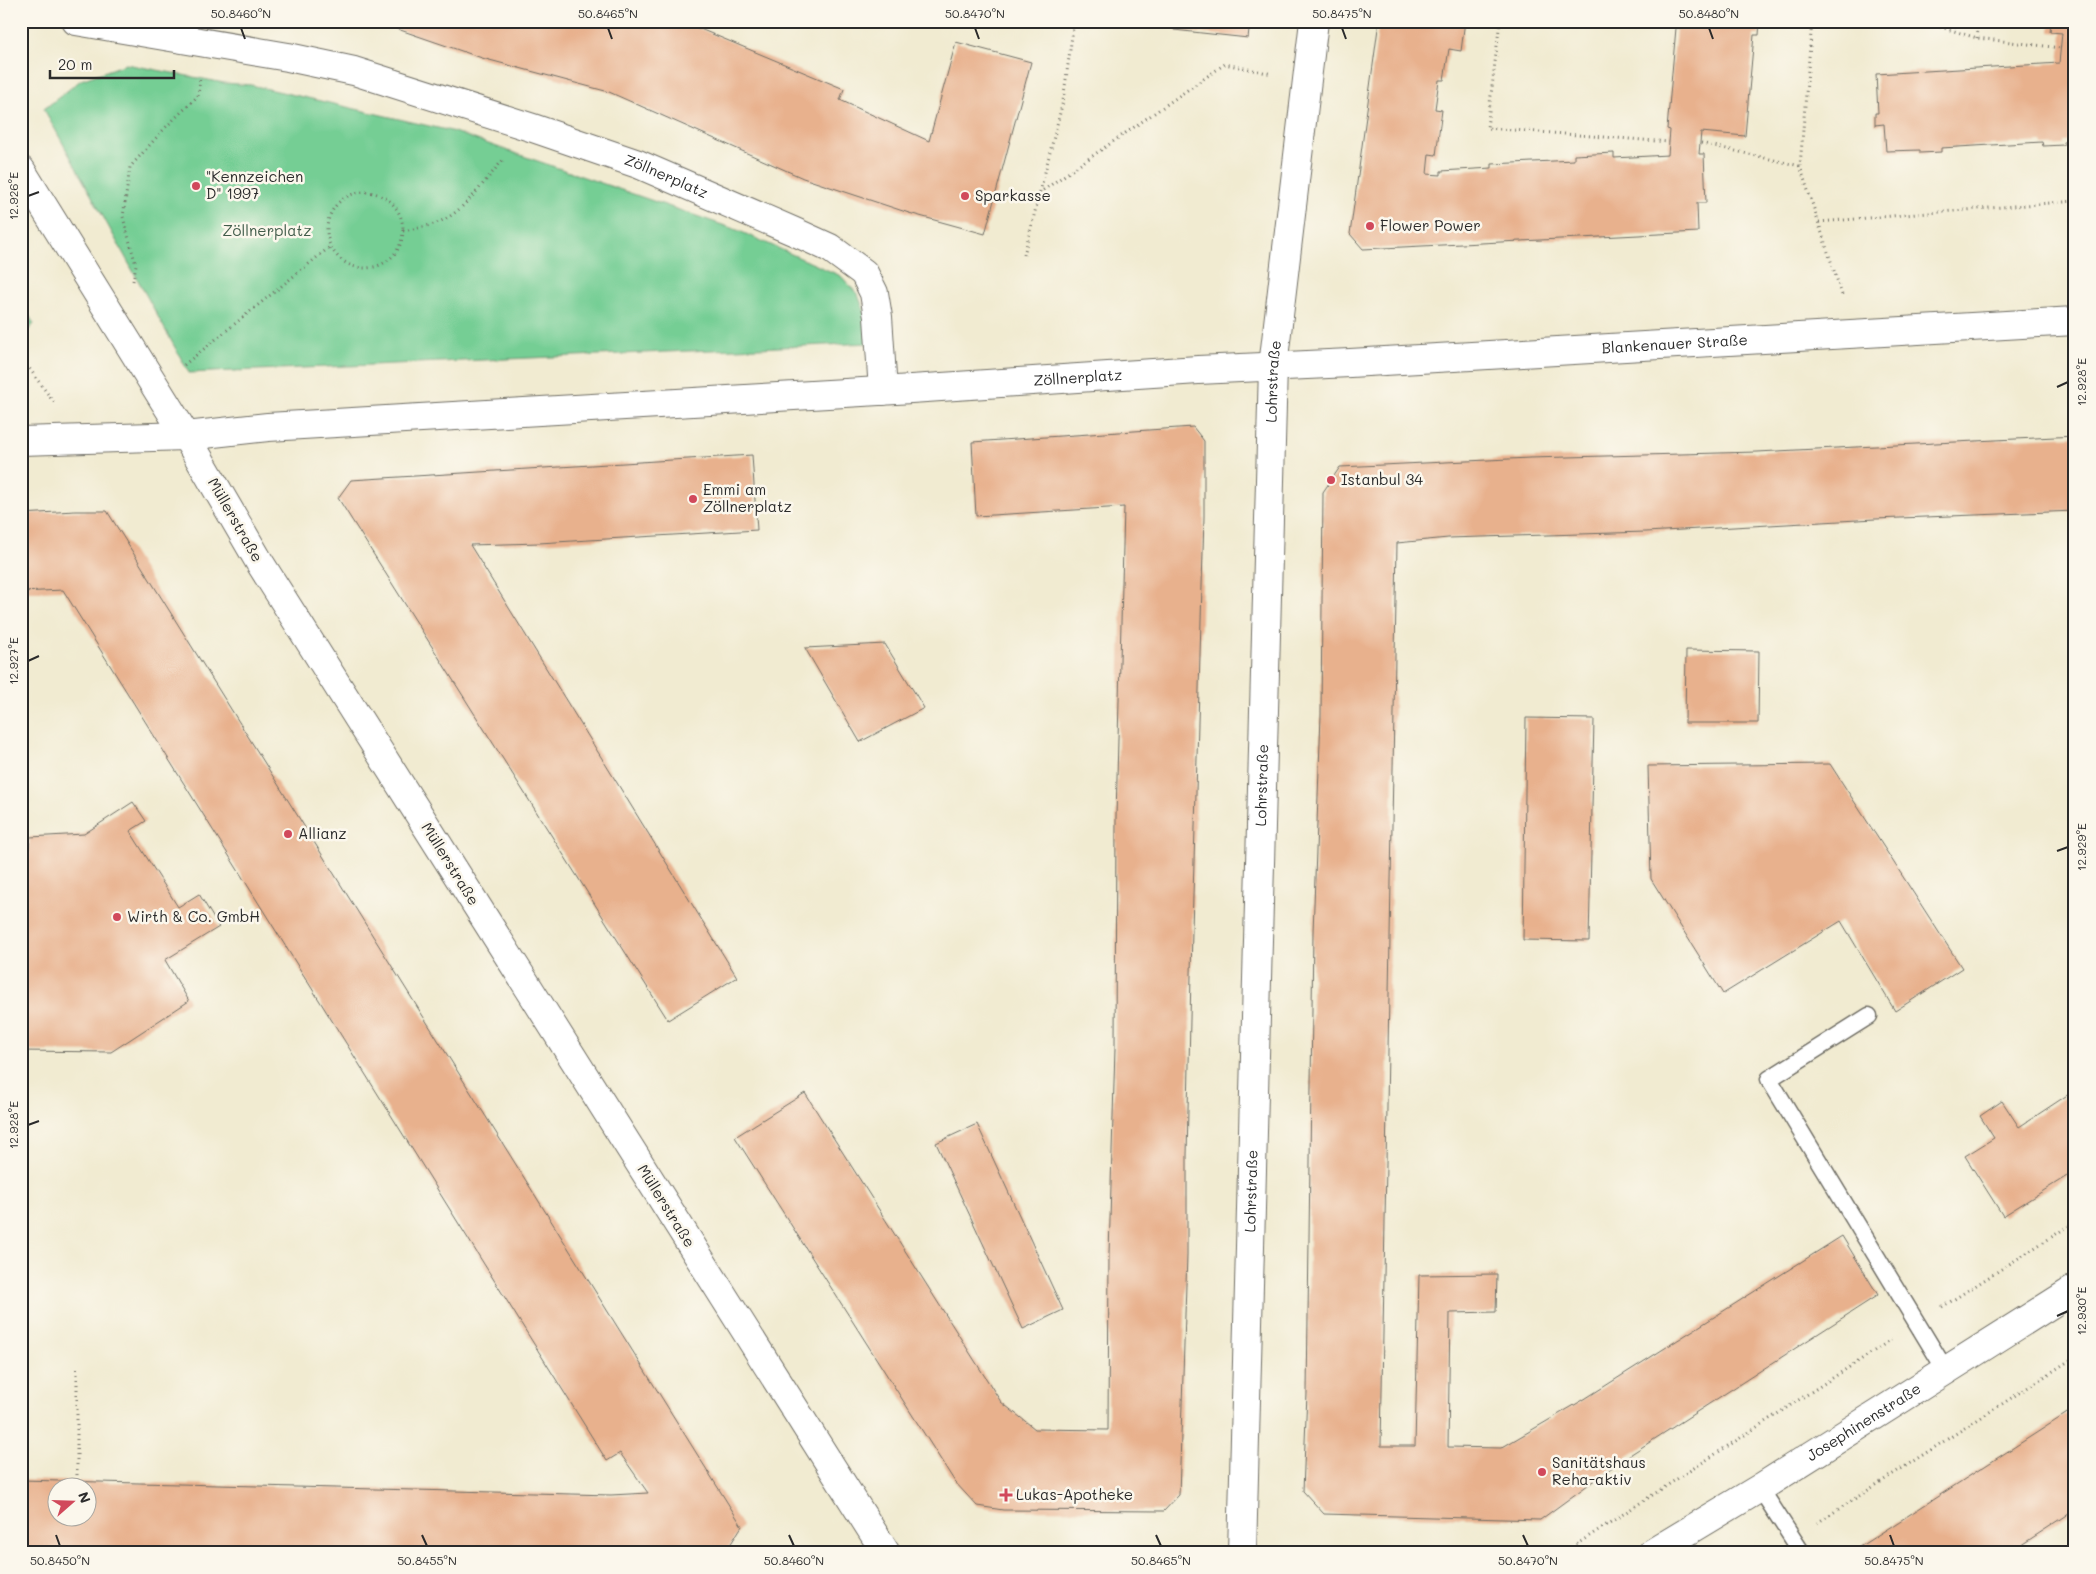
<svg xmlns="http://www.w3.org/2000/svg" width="2096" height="1574" viewBox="0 0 2096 1574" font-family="Mali,sans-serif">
	<rect width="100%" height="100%" fill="#fbf7ec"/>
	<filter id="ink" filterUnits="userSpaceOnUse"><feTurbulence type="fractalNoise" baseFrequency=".02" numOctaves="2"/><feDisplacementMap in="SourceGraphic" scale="10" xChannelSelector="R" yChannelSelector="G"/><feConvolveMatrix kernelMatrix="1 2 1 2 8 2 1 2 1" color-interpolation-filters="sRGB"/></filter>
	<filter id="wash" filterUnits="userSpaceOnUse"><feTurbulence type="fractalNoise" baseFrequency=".0096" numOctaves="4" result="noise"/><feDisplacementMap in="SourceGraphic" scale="20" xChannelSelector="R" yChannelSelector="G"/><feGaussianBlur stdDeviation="1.12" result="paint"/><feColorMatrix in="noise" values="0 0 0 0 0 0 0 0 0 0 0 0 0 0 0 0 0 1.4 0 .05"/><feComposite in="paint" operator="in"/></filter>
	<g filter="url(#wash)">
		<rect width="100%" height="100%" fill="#f1ebd1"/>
		<g fill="#75ce94" stroke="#507c60">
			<polygon points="126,64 224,83 251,85 451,131 737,230 841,276 858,295 869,323 871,343 189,373 44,109 81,80"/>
			<polygon points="21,303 34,324 21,338"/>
		</g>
		<g id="blocks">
			<g fill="#e8b18d" fill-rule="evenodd">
				<polygon points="374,21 681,21 844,89 840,100 929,141 956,42 1031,62 985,234 909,213 803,178 609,92 482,58"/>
				<polygon points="1175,21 1250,21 1248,38 1174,30"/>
				<polygon points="1379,21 1465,21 1461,51 1449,49 1444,80 1439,80 1435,109 1442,110 1436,155 1429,154 1427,174 1441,175 1441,171 1492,168 1492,164 1574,160 1574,155 1614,153 1614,158 1668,155 1670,130 1667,129 1676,28 1682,28 1682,21 1760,21 1759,35 1754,35 1745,136 1701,132 1699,154 1704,154 1706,203 1697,203 1698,232 1363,249 1350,234"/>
				<polygon points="2051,21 2075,21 2075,140 2064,141 2064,145 2043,146 2042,142 1941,148 1941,152 1920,153 1920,150 1886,151 1884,124 1875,125 1875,113 1878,113 1876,74 2059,63 2062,33 2050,32"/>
				<polygon points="1193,427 1204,441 1204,517 1192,930 1187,1155 1187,1255 1179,1495 1164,1511 1003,1510 977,1506 955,1482 735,1137 805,1093 1001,1402 1035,1429 1108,1430 1109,1254 1115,1048 1116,817 1124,507 976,516 972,442"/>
				<polygon points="2075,436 2075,511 1875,519 1646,532 1448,538 1397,543 1381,1446 1415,1446 1419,1275 1497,1274 1496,1312 1450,1313 1448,1447 1501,1448 1583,1400 1842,1236 1878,1295 1622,1460 1540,1520 1324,1514 1303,1491 1307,1393 1313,932 1321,715 1323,492 1340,467 1530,458 1757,452"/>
				<polygon points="752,455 757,530 539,543 470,545 737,977 668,1020 338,498 351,480"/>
				<path d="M75,511h32l635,1015 -17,27h-704v-73l590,15 37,-2 -28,-40 -13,8 -544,-871 -42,2v-78zM58,1486h30v30h-30z"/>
				<polygon points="885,644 924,708 860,742 805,648"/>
				<polygon points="1686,650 1759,651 1758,723 1685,723"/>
				<polygon points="1526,718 1594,719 1589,941 1523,940"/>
				<polygon points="1830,764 1962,968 1895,1011 1841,921 1723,994 1651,879 1648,766"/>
				<polygon points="133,802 146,821 130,831 178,907 199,894 219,927 165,960 189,1001 111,1052 21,1051 21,883 25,883 30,837 84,834"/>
				<polygon points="2075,1090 2075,1171 2003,1216 1965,1156 1994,1138 1980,1116 2002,1101 2019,1127"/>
				<polygon points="977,1124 1063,1310 1023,1329 936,1143"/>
				<polygon points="2075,1408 2075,1510 2009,1553 1850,1553"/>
			</g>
		</g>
	</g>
	<g filter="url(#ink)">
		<use href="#blocks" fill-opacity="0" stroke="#706e65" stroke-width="1"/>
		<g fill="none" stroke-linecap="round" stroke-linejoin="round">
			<g stroke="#706e65" stroke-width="19">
				<g id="service">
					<polyline points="1869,1016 1769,1079 1946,1371"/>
					<polyline points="1760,1488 1802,1553"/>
				</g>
			</g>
			<g stroke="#706e65" stroke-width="30">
				<g id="minor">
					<path id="s1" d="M76,21l212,36 66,14 179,57 105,36 157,68 35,16 34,25 10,20 4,24 5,74"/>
					<polyline points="21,441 186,436"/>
					<path id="s2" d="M1242,1553l31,-1187 41,-345"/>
					<path id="s3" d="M1652,1553l108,-65 315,-199"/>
				</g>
			</g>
			<g stroke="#706e65" stroke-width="30">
				<polyline id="secondary" points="21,170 186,436"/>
			</g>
			<g stroke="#706e65" stroke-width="30">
				<g id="primary">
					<path id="s4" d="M886,1553l-626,-990 -74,-127 82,-9 628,-37 302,-20 152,-7 725,-42"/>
				</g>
			</g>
			<g stroke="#706e65" stroke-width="3" stroke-dasharray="1 4" stroke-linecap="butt">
				<polyline points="1500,21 1487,128 1669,142"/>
				<polyline points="1812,21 1800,166 1843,298"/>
				<polyline points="1921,21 1977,38 2061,48"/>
				<polyline points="1977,38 1979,21"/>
				<polyline points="1701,143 1800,166"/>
				<circle cx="365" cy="230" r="38"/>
				<polyline points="1039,193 1225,64 1272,74"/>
				<polyline points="1819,222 2075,201"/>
				<path d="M403,231c15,-3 29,-5 42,-12 22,-11 43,-43 60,-61"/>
				<polyline points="1024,255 1063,101 1074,21"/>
				<polyline points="133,281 136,265 123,217 130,167 165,128 198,96 200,77"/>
				<polyline points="21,364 29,368 55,404"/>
				<polyline points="184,365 331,246"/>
				<polyline points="1942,1307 2075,1222"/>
				<polyline points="77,1369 77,1482"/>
				<polyline points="1817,1523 2075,1357"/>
				<polyline points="1583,1553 1577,1544 1891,1340"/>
			</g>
			<use href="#service" stroke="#fff" stroke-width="16"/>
			<use href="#minor" stroke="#fff" stroke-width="28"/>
			<use href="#secondary" stroke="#fff" stroke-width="28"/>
			<use href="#primary" stroke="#fff" stroke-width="28"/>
		</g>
	</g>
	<path fill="none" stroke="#2b2b2b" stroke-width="2" d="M241,28l4,11M608,28l4,11M975,28l4,11M1342,28l4,11M1709,28l4,11M28,196l11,-4M2057,387l11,-5M28,661l11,-5M2057,851l11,-4M28,1125l11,-4M2057,1316l11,-5M56,1535l4,11M422,1535l5,11M789,1535l5,11M1156,1535l5,11M1523,1535l5,11M1890,1535l4,11"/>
	<g fill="#d1495b" stroke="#fbf7ec" stroke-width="2">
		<circle cx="196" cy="186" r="5"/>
		<circle cx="965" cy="196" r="5"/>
		<circle cx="1370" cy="226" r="5"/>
		<circle cx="1331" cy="480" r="5"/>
		<circle cx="693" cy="499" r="5"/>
		<circle cx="288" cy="834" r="5"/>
		<circle cx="117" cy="917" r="5"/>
		<circle cx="1542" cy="1472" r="5"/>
		<path d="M1003.5 1487.5h5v5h5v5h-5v5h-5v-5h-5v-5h5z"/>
	</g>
	<g text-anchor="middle" stroke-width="5" stroke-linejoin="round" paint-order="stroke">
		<g font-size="15" fill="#2b2b2b" stroke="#fbf7ec" text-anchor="start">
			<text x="206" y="182">"Kennzeichen<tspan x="206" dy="17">D" 1997</tspan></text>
			<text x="975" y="201">Sparkasse</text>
			<text x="1380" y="231">Flower Power</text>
			<text x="1341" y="485">Istanbul 34</text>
			<text x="703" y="495">Emmi am<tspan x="703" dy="17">Zöllnerplatz</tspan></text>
			<text x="298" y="839">Allianz</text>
			<text x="127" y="922">Wirth &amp; Co. GmbH</text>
			<text x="1552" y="1468">Sanitätshaus<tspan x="1552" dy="17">Reha-aktiv</tspan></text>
			<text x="1016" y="1500">Lukas-Apotheke</text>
		</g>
		<g font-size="15" fill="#2b2b2b" stroke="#fbf7ec">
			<text dy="5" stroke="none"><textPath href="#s1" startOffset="612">Zöllnerplatz</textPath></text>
			<text dy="5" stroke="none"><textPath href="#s4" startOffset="2810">Blankenauer Straße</textPath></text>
			<text dy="5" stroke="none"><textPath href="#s4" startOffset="2212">Zöllnerplatz</textPath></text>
			<text dy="5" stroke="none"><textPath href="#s2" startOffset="1172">Lohrstraße</textPath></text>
			<text transform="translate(235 520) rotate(60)" y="5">Müllerstraße</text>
			<text dy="5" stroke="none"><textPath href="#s2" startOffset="768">Lohrstraße</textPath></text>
			<text transform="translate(450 864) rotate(58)" y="5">Müllerstraße</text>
			<text dy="5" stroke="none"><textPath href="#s2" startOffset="362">Lohrstraße</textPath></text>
			<text transform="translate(666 1206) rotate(58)" y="5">Müllerstraße</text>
			<text dy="5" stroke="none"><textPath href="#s3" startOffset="249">Josephinenstraße</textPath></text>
		</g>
		<g font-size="15" fill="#415c4a" stroke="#fbf7ec">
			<text x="267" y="236">Zöllnerplatz</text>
		</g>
	</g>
	<rect width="2096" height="1574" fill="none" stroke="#fbf7ec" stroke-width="55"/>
	<g transform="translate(72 1502) rotate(70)"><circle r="24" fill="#fbf7ec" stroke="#a8a59f"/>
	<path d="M0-4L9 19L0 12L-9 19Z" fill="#d1495b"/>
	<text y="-8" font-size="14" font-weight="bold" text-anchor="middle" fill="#2b2b2b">N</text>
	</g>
	<path d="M50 70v8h124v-8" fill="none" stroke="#2b2b2b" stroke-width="2.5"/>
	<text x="58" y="70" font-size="15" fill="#2b2b2b" stroke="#fbf7ec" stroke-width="4" paint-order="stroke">20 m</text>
	<rect x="28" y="28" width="2040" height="1518" fill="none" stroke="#2b2b2b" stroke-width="2"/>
	<g font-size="12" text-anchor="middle" fill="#2b2b2b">
		<text x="241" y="18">50.8460°N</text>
		<text x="608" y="18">50.8465°N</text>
		<text x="975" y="18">50.8470°N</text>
		<text x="1342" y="18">50.8475°N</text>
		<text x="1709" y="18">50.8480°N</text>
		<text transform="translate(14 196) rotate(-90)" y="4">12.926°E</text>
		<text transform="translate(2082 382) rotate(-90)" y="4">12.928°E</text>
		<text transform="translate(14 661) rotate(-90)" y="4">12.927°E</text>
		<text transform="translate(2082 847) rotate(-90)" y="4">12.929°E</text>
		<text transform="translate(14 1125) rotate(-90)" y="4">12.928°E</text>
		<text transform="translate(2082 1311) rotate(-90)" y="4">12.930°E</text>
		<text x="60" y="1565">50.8450°N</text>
		<text x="427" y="1565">50.8455°N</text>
		<text x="794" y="1565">50.8460°N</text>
		<text x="1161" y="1565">50.8465°N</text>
		<text x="1528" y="1565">50.8470°N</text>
		<text x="1894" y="1565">50.8475°N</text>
	</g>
</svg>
